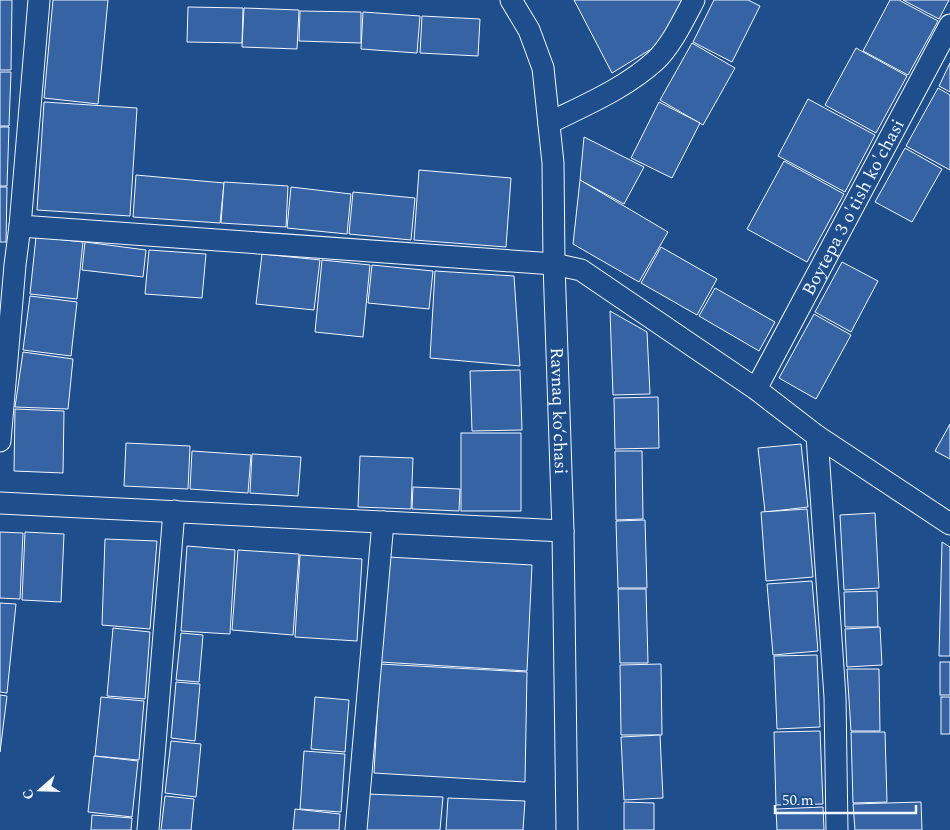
<svg xmlns="http://www.w3.org/2000/svg" width="950" height="830" viewBox="0 0 950 830" font-family="Spectral,serif">
	<rect width="100%" height="100%" fill="#1f4e8c"/>
	<g fill="#3563a3" stroke="#f2f6ff">
		<polygon points="0,0 12,0 11,70 0,70"/>
		<polygon points="53,0 108,0 98,104 44,98"/>
		<polygon points="574,0 685,0 666,40 612,73"/>
		<polygon points="714,0 748,0 760,6 732,62 693,42"/>
		<polygon points="890,0 899,0 938,21 908,75 863,51"/>
		<polygon points="903,0 949,0 939,19"/>
		<polygon points="188,7 243,8 242,43 187,42"/>
		<polygon points="244,8 299,10 297,49 242,47"/>
		<polygon points="300,11 361,12 361,43 299,41"/>
		<polygon points="363,12 420,16 417,53 361,49"/>
		<polygon points="422,16 480,19 478,56 420,53"/>
		<polygon points="692,43 735,68 703,125 660,100"/>
		<polygon points="856,48 907,76 876,133 825,105"/>
		<polygon points="950,63 950,92 939,86"/>
		<polygon points="0,72 11,72 9,126 0,126"/>
		<polygon points="938,88 950,95 950,170 906,146"/>
		<polygon points="808,99 875,135 845,192 778,156"/>
		<polygon points="44,102 137,108 130,216 37,210"/>
		<polygon points="659,102 700,123 672,178 631,158"/>
		<polygon points="0,127 9,127 7,186 0,186"/>
		<polygon points="584,137 644,167 624,204 580,180"/>
		<polygon points="905,148 942,169 912,222 875,202"/>
		<polygon points="784,161 844,194 807,262 747,229"/>
		<polygon points="419,170 511,178 506,247 414,240"/>
		<polygon points="136,175 224,183 220,223 133,217"/>
		<polygon points="580,180 668,232 639,282 573,244"/>
		<polygon points="224,182 288,186 286,227 221,223"/>
		<polygon points="0,187 7,187 6,242 0,242"/>
		<polygon points="291,187 351,194 347,234 287,228"/>
		<polygon points="353,192 415,198 411,240 349,234"/>
		<polygon points="36,237 83,242 77,299 30,294"/>
		<polygon points="85,242 146,250 143,277 82,270"/>
		<polygon points="661,247 717,279 697,315 641,283"/>
		<polygon points="149,250 206,254 202,298 145,294"/>
		<polygon points="262,254 320,260 314,310 256,304"/>
		<polygon points="322,260 370,265 363,337 315,332"/>
		<polygon points="842,262 878,281 851,332 815,312"/>
		<polygon points="372,265 433,271 429,309 368,303"/>
		<polygon points="435,271 514,276 520,366 430,358"/>
		<polygon points="715,288 775,322 759,351 699,316"/>
		<polygon points="30,296 77,302 71,356 23,350"/>
		<polygon points="610,311 647,332 650,394 613,395"/>
		<polygon points="814,314 851,335 816,399 779,378"/>
		<polygon points="23,352 73,359 68,409 15,407"/>
		<polygon points="520,370 522,430 472,431 470,371"/>
		<polygon points="658,397 659,448 615,449 614,398"/>
		<polygon points="15,409 64,411 63,473 14,471"/>
		<polygon points="950,424 950,459 935,451"/>
		<rect x="461" y="433" width="60" height="78"/>
		<polygon points="126,443 190,446 188,489 124,486"/>
		<polygon points="801,444 808,507 765,512 758,448"/>
		<polygon points="192,451 251,455 248,493 190,489"/>
		<polygon points="615,451 642,451 643,519 616,520"/>
		<polygon points="252,454 301,457 298,496 250,493"/>
		<polygon points="360,456 413,458 411,509 358,507"/>
		<polygon points="413,487 460,489 459,511 412,509"/>
		<polygon points="807,509 813,577 766,581 761,512"/>
		<polygon points="875,513 879,588 844,590 840,515"/>
		<polygon points="645,520 647,588 618,588 616,521"/>
		<polygon points="0,532 23,533 20,599 0,598"/>
		<polygon points="25,532 64,534 61,602 22,600"/>
		<polygon points="105,539 157,541 150,629 102,625"/>
		<polygon points="942,542 950,547 950,656 939,656"/>
		<polygon points="187,546 235,550 230,634 181,631"/>
		<polygon points="238,550 299,554 293,635 232,630"/>
		<polygon points="300,555 362,559 357,641 295,637"/>
		<polygon points="388,557 532,565 527,671 380,662"/>
		<polygon points="812,581 818,651 773,655 767,584"/>
		<polygon points="618,589 646,589 648,663 620,663"/>
		<polygon points="877,591 878,627 845,627 844,592"/>
		<polygon points="0,603 16,604 7,693 0,692"/>
		<polygon points="880,627 882,665 847,667 845,629"/>
		<polygon points="113,628 150,632 145,699 107,696"/>
		<polygon points="181,633 203,635 199,682 176,680"/>
		<polygon points="817,655 820,727 777,729 774,656"/>
		<rect x="940" y="662" width="10" height="33"/>
		<polygon points="380,664 527,672 525,782 374,773"/>
		<polygon points="661,664 662,735 621,735 620,665"/>
		<polygon points="847,669 879,669 880,731 851,731"/>
		<polygon points="176,682 200,684 195,741 171,738"/>
		<polygon points="0,695 7,696 0,752"/>
		<polygon points="101,697 144,701 139,760 95,756"/>
		<polygon points="315,697 349,700 345,752 311,749"/>
		<rect x="941" y="697" width="9" height="37"/>
		<polygon points="820,731 823,804 776,805 774,732"/>
		<polygon points="851,732 885,732 887,802 853,803"/>
		<polygon points="660,735 663,798 624,800 621,737"/>
		<polygon points="171,741 201,744 196,797 165,793"/>
		<polygon points="304,751 345,754 341,812 300,809"/>
		<polygon points="94,756 138,761 132,817 88,812"/>
		<polygon points="367,794 443,797 440,830 364,830"/>
		<polygon points="165,796 194,799 191,830 161,830"/>
		<polygon points="448,798 525,801 523,830 446,830"/>
		<polygon points="624,802 654,803 654,830 624,830"/>
		<polygon points="921,802 922,830 855,830 853,804"/>
		<polygon points="823,807 824,830 777,830 776,809"/>
		<polygon points="295,809 340,814 339,830 293,830"/>
		<polygon points="92,815 132,818 131,830 91,830"/>
	</g>
	<g fill="none" stroke-linecap="round" stroke-linejoin="round">
		<g stroke="#f2f6ff" stroke-width="23">
			<g id="minor">
				<path id="s1" d="M511,0l18,30 14,38 10,95 1,101 9,267 4,299"/>
				<path d="M549,123c36,-18 75,-34 106,-62 16,-15 29,-42 39,-61"/>
				<polyline points="20,226 554,264 581,270 756,389 817,436 950,524"/>
				<path id="s2" d="M756,389l194,-364"/>
				<polyline points="817,436 835,697 837,830"/>
				<polyline points="0,441 15,265 20,226 39,0"/>
				<polyline points="0,503 563,531"/>
				<polyline points="148,830 174,511"/>
				<polyline points="356,830 383,522"/>
			</g>
		</g>
		<use href="#minor" stroke="#1f4e8c" stroke-width="21"/>
	</g>
	<g text-anchor="middle" stroke-width="4" stroke-linejoin="round" paint-order="stroke">
		<g font-size="18" fill="#f2f6ff" stroke="#1f4e8c">
			<text dy="6" stroke="none"><textPath href="#s2" startOffset="206">Boytepa 3 o'tish ko'chasi</textPath></text>
			<text dy="6" stroke="none"><textPath href="#s1" startOffset="419">Ravnaq ko‘chasi</textPath></text>
		</g>
	</g>
	<g transform="translate(40 790) rotate(250)" stroke="#1f4e8c" stroke-width="4" paint-order="stroke">
	<path d="M0-4L9 19L0 12L-9 19Z" fill="#f2f6ff"/>
	<text y="-8" font-size="14" font-weight="bold" text-anchor="middle" fill="#f2f6ff">С</text>
	</g>
	<path d="M775 805v8h141v-8" fill="none" stroke="#f2f6ff" stroke-width="2.5"/>
	<text x="782" y="805" font-size="15" fill="#f2f6ff" stroke="#1f4e8c" stroke-width="4" paint-order="stroke">50 m</text>
</svg>
